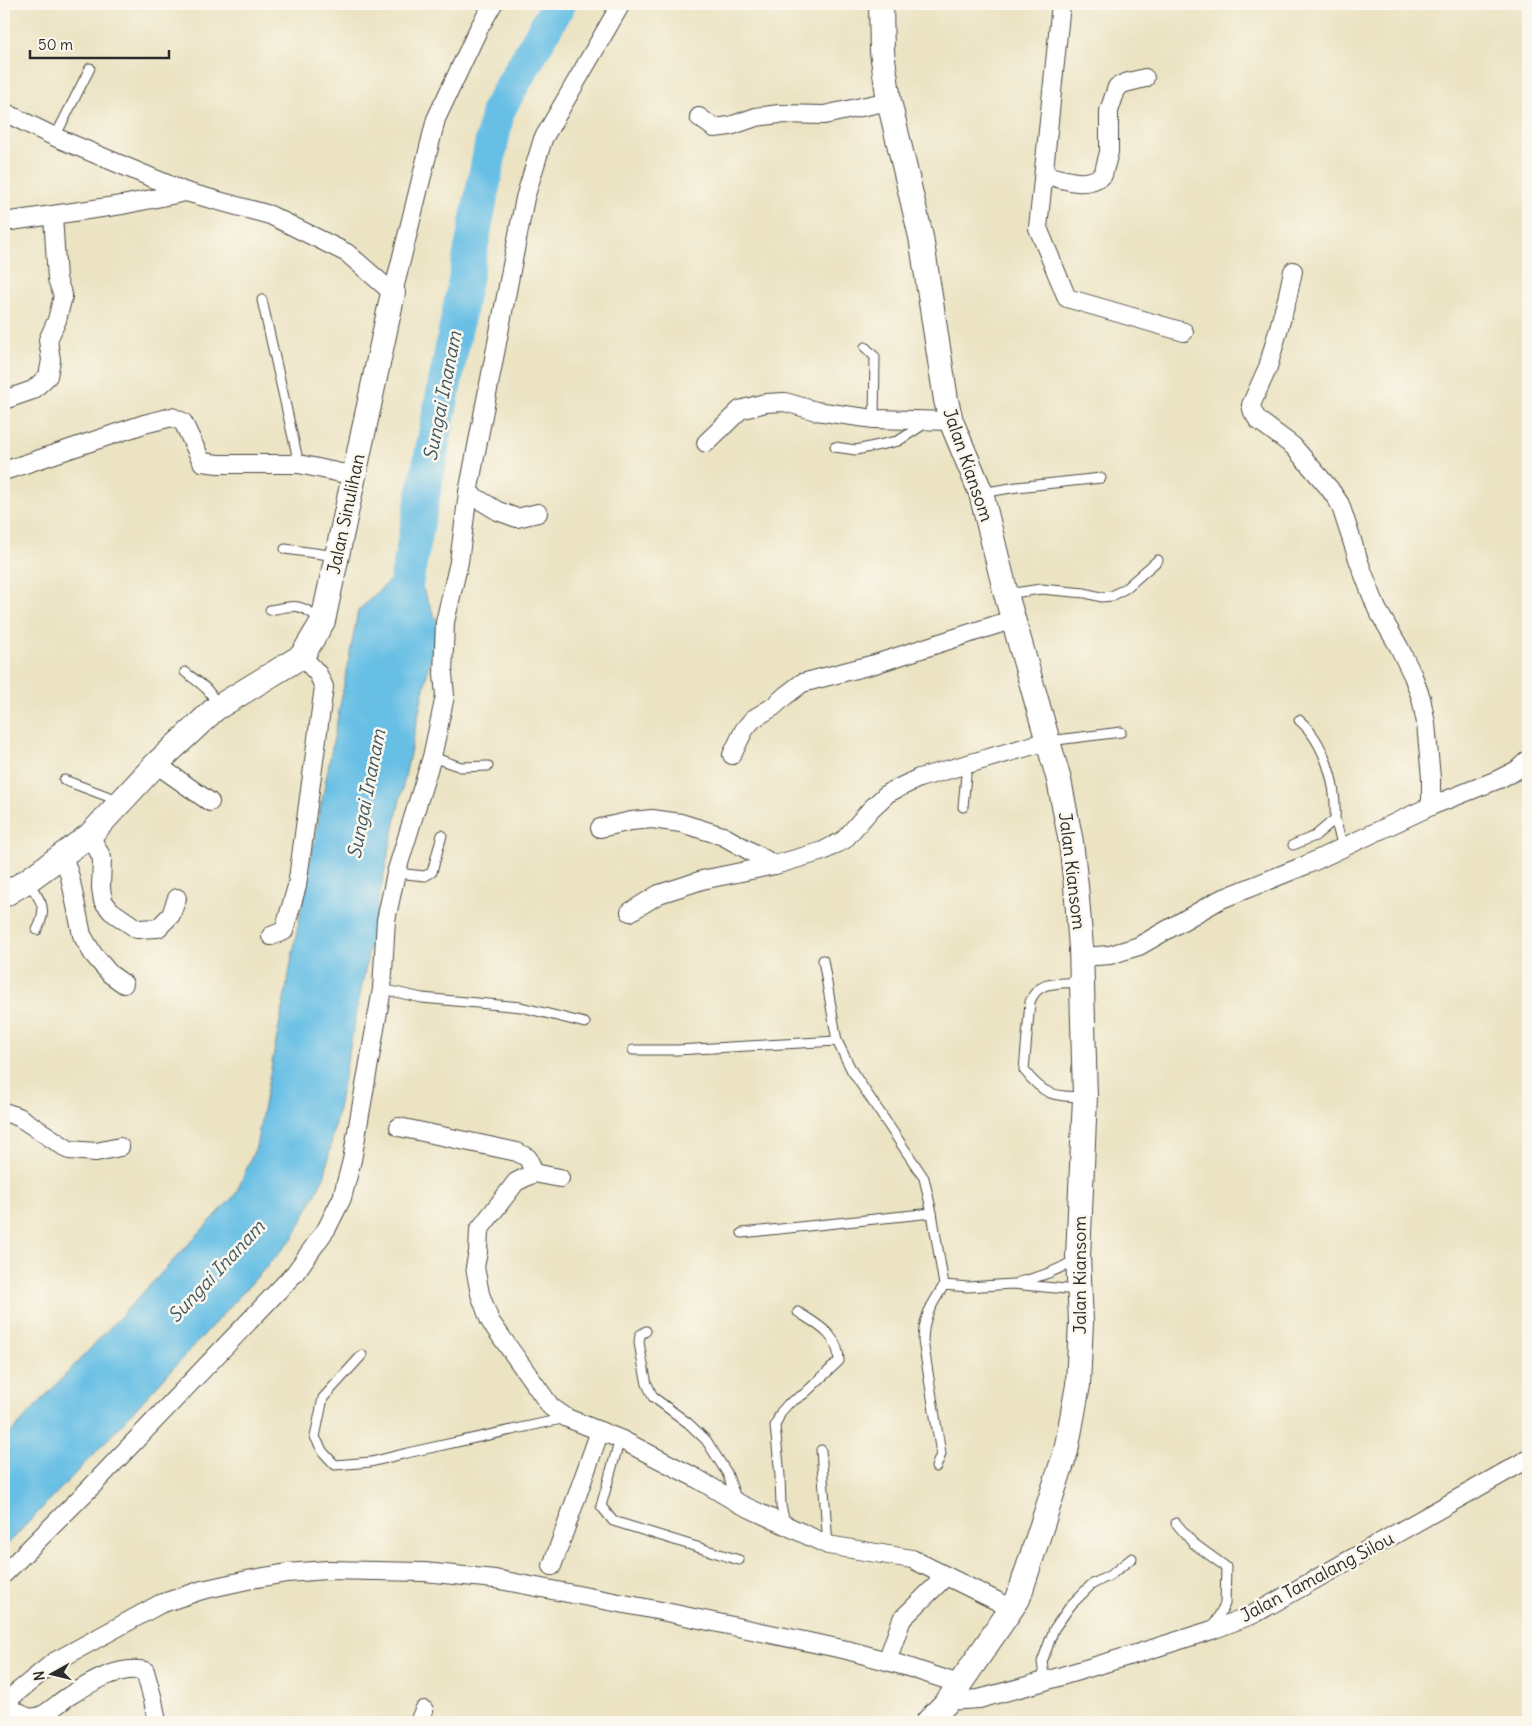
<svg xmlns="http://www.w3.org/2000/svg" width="1532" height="1726" viewBox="0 0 1532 1726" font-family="Delius,sans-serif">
	<rect width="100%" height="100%" fill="#fbf7ec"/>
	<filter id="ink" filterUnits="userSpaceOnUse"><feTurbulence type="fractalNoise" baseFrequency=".02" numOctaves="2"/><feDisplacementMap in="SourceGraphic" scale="10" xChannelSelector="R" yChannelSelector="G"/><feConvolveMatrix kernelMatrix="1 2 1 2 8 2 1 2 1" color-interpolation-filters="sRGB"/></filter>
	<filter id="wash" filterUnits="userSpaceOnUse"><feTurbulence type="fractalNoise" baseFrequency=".0096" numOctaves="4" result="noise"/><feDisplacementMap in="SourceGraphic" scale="20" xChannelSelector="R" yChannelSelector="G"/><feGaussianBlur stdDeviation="1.12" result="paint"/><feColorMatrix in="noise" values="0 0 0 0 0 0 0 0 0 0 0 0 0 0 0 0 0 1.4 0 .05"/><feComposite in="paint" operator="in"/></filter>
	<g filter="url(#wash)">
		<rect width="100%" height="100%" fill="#ebe3c2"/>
		<polygon fill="#67bfe5" stroke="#497588" points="401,569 415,571 438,624 382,883 325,1175 293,1238 106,1441 4,1548 4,1440 235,1195 256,1147 358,611"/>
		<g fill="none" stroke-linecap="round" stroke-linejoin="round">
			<polyline stroke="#67bfe5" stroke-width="34" points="400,615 498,110 559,4"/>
		</g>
	</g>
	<g filter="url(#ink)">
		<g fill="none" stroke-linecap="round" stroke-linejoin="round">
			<g stroke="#484742" stroke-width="11">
				<g id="lane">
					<polyline points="55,137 90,68"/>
					<polyline points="262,300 299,464"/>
					<polyline points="865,347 875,357 874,419"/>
					<polyline points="835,447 856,450 898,441 926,423"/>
					<polyline points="981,493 1017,487 1101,478"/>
					<polyline points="285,549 337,556"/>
					<polyline points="1007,594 1041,589 1085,593 1101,597 1112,596 1126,588 1158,560"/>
					<path d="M270,610c26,-5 29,-7 50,9"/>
					<path d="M185,672c10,8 30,19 30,34"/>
					<path d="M1299,720c26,22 38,66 36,99"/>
					<polyline points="1049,741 1121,732"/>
					<polyline points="432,757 461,767 488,766"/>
					<polyline points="64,780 120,801"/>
					<polyline points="963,807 967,764"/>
					<polyline points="1293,845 1315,836 1335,819 1343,847"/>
					<polyline points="396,873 425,876 432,872 442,835"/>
					<path d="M27,881c13,18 22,27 10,49"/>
					<polyline points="823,960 837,1041 852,1071 924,1178 932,1213 944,1285 968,1287 1012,1284 1077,1290"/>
					<path d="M1081,982c-21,2 -43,-3 -51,20l-6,68c20,26 29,26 61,27"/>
					<polyline points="382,989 422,998 521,1007 585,1023"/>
					<polyline points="633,1050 677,1050 837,1041"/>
					<polyline points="742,1233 932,1213"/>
					<path d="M1019,1282c21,-5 39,-11 57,-23"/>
					<polyline points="646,1331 640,1335 639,1342 642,1360 647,1384 653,1397 688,1423 706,1440 727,1473 737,1501"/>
					<polyline points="362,1355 323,1398 315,1437 323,1452 335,1465 371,1462 407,1453 566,1418"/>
					<polyline points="620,1439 601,1506 613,1521 739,1560"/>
					<polyline points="821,1450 828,1545"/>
					<path d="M936,1467l5,-13 -18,-113c1,-27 8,-34 21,-56"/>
					<polyline points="1176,1523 1193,1543 1226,1567 1225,1604 1213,1627"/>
					<path d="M786,1526l-5,-20 -1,-30 -5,-50 6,-14 7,-8 16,-10 35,-33c0,-26 -21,-36 -41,-49"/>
					<polyline points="1045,1681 1042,1662 1054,1629 1071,1605 1091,1585 1112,1574 1132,1558"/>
				</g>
			</g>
			<g stroke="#484742" stroke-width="20">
				<g id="street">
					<polyline points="1061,4 1038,228 1067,298 1184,332"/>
					<polyline points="4,112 55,137 186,192 270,215 347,253 393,293 436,119 479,28 493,4"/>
					<polyline points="699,117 714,128 730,126 756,117 779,114 824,115 889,101"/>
					<path d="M1044,175c22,4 40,14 59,0l6,-23v-41l8,-24 8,-4 20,-5"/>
					<polyline points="4,222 122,205 186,192"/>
					<polyline points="1293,271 1287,299 1268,367 1251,405 1253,412 1258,420 1293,446 1329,488 1340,504 1359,562 1377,609 1399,647 1413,676 1421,698 1426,723 1431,778 1431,806"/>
					<polyline points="4,400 33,390 48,376 51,360 48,340 57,320 63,296 57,279 53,215"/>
					<polyline points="706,443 740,410 765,403 785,402 816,411 874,419 951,421"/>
					<polyline points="4,471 144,424 172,417 183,422 202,462 218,464 299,464 355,476"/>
					<polyline points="468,493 498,511 517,518 538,513"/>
					<polyline points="732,755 744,730 753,719 773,707 785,696 802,683 875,664 1014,619"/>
					<polyline points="156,764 210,802"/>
					<polyline points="600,828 631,821 652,819 681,823 723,836 775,865"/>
					<polyline points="90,835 102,858 101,888 103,901 111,911 137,929 158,928 171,915 177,898"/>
					<polyline points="63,855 70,877 82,935 93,954 110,974 124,984"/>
					<polyline points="630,912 659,894 681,887 702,880 775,865 823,851 844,840 871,809 888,793 919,778 1048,741"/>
					<polyline points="271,936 284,931 297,886 324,687 318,674 302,656"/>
					<polyline points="1082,957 1110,955 1139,946 1219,900 1306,865 1431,806 1497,780 1517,770 1528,760"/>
					<polyline points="4,1112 19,1117 69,1150 96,1152 120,1147"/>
					<polyline points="399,1127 517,1152 528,1158 534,1173"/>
					<polyline points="560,1178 534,1173 516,1182 479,1230 478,1252 475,1267 480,1294 490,1321 551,1407 567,1418 620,1439 696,1478 738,1503 828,1545 912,1559 1011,1608"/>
					<polyline points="552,1566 600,1431"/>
					<polyline points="4,1574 91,1487 295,1273 327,1228 342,1198 352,1160 382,989 386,920 396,873 432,757 445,696 443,674 445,622 459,562 468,493 525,198 543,139 621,4"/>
					<polyline points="887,1661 902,1619 946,1576"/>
					<polyline points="948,1701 979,1699 1045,1681 1142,1652 1212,1630 1254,1614 1528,1459"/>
					<polyline points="4,1703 54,1662 160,1604 202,1590 252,1579 287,1573 327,1570 424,1572 495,1579 661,1611 847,1650 905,1666 959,1684"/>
					<path d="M4,1704c7,4 16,11 24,13 15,4 29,-14 41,-21 21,-13 50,-31 76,-25l8,29 4,22"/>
					<polyline points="419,1722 424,1710"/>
				</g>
			</g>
			<g stroke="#484742" stroke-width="26">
				<g id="secondary">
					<polyline points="881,4 882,52 889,101 921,237 946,400 951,421 981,493 1006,594 1059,780 1071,842 1076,886 1081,948 1085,1097 1078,1257 1081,1322 1078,1385 1066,1451 1018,1599 948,1701 928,1722"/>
					<polyline points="4,895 27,881 90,835 156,764 215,709 302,656 323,621 393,293"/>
				</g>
			</g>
			<use href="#lane" stroke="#fff" stroke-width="9"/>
			<use href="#street" stroke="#fff" stroke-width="18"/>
			<use href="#secondary" stroke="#fff" stroke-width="24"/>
		</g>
	</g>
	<g text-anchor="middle" stroke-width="5" stroke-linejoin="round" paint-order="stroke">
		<g font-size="18" fill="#2b2b2b" stroke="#fbf7ec">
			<text transform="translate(968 465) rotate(71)" y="6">Jalan Kiansom</text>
			<text transform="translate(346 514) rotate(-78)" y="6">Jalan Sinulihan</text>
			<text transform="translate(1072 871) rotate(83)" y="6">Jalan Kiansom</text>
			<text transform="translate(1080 1275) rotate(-90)" y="6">Jalan Kiansom</text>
			<text transform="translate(1317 1577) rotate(-28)" y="6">Jalan Tamalang Silou</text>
		</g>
		<g font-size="19" font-style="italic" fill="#3d5763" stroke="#fbf7ec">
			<text transform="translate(442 396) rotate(-79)" y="7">Sungai Inanam</text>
			<text transform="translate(366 794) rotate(-79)" y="7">Sungai Inanam</text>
			<text transform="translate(216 1271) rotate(-47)" y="7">Sungai Inanam</text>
		</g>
	</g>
	<rect width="1532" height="1726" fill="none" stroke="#fbf7ec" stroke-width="20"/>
	<g transform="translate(52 1674) rotate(262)" stroke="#fbf7ec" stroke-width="4" paint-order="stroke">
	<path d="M0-4L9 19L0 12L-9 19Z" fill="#2b2b2b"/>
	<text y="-8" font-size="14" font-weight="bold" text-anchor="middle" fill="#2b2b2b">N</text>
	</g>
	<path d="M30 50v8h139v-8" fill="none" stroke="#2b2b2b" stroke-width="2.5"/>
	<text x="38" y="50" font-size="15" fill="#2b2b2b" stroke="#fbf7ec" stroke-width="4" paint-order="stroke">50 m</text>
</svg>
